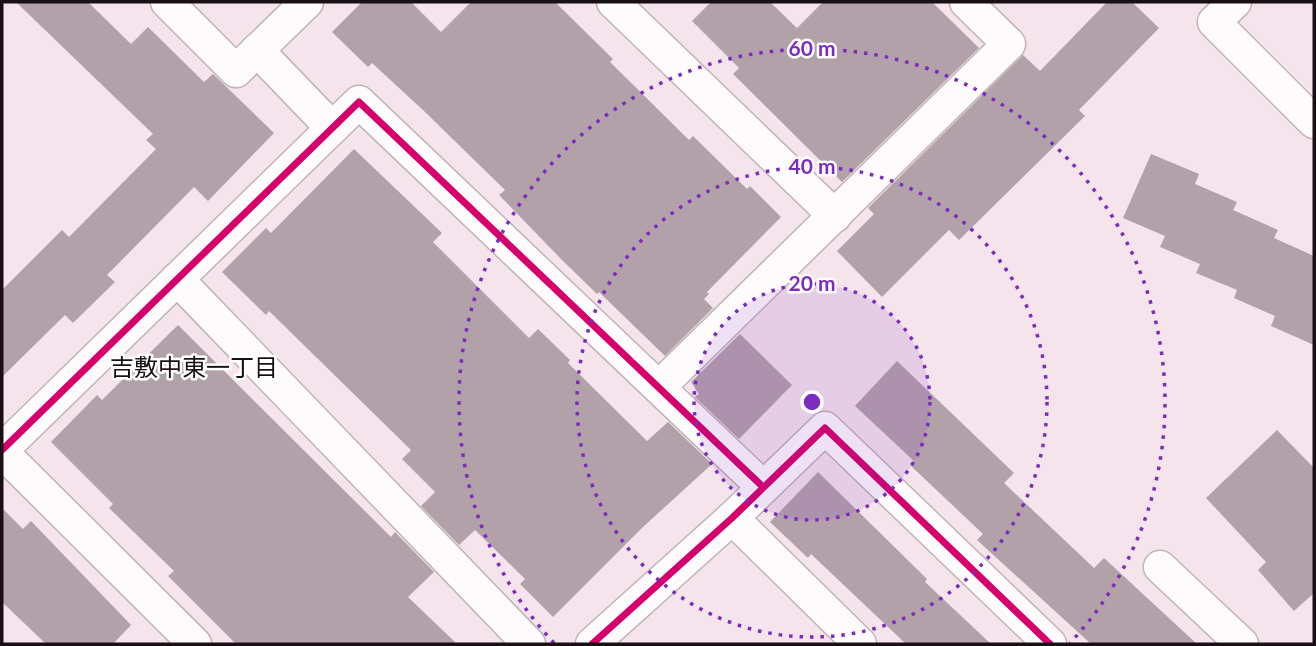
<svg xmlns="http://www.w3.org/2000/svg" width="1316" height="646" viewBox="0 0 1316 646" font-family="Lato,'Noto Sans JP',sans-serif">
	<rect width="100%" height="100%" fill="#f5e4ec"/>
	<g fill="#b3a1aa">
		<polygon points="16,2 88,2 131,44 148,27 204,82 213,74 274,133 208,201 194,187 107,275 115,282 73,323 65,315 2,377 2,290 62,230 69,237 156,149 146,140 153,134"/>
		<polygon points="362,2 411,2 441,32 471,2 555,2 613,59 610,62 689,140 693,136 747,189 750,186 781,217 707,292 709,294 704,299 713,308 665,356 599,292 597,294 562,260 499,195 505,190 424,111 372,63 368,67 332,32"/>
		<polygon points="711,2 770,2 797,28 823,2 932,2 979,48 842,182 733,74 739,68 692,21"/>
		<polygon points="1107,2 1132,2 1159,28 1079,110 1085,116 959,240 949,230 882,297 837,251 874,214 868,208 1023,55 1040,71"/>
		<polygon points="354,149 442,233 433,242 529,338 538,329 570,360 568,363 647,441 668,422 712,464 643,527 553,617 520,584 525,579 475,530 459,545 421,506 435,492 402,459 411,450 269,311 266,315 222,272 266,228 271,233"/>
		<polygon points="1151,154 1199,174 1195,184 1237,202 1233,210 1278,230 1274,238 1314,256 1314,345 1271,326 1275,316 1234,298 1237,290 1196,273 1200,264 1160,247 1165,236 1123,218"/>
		<polygon points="178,325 391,537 395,532 434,572 408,597 457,644 236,644 168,576 174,571 109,508 113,504 51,442 97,395 102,400"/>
		<polygon points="740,334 792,385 739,439 695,397 699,394 691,382"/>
		<polygon points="897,361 1014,473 1004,483 1094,568 1104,558 1197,644 1091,644 977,540 983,534 910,465 914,461 855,406"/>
		<polygon points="1277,430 1314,468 1314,593 1294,611 1258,570 1266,562 1206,498"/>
		<polygon points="818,472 927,579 925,582 991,644 906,644 811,554 808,558 770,522"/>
		<polygon points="2,508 23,529 31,521 131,625 113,644 46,644 2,602"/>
	</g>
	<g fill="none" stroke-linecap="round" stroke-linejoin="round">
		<g stroke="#c0b3b9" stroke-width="35">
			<g id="minor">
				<polyline points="167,2 236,71 307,2"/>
				<polyline points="613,2 835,216"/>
				<polyline points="1235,2 1214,22 1314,122"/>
				<polyline points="257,50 332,128"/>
				<polyline points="177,279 529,644"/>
				<polyline points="659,387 1009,44 966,2"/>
				<polyline points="2,450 359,102 763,487"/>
				<polyline points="2,452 195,644"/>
				<polyline points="732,518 860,644"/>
				<polyline points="1160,567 1242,644"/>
				<polyline points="592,644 732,518 825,428 1050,644"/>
			</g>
		</g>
		<use href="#minor" stroke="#fefbfc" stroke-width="32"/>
		<g stroke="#fff" stroke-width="11">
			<g id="cycleway">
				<polyline points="2,450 359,102 763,487"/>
				<polyline points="592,644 732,518 825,428 1050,644"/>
			</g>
		</g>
		<use href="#cycleway" stroke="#d6006c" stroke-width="7"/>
	</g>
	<circle cx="812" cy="402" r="118" fill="#7b2cbf" fill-opacity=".12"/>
	<g fill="none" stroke="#7b2cbf" stroke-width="3.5" stroke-dasharray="3.5 7">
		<circle cx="812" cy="402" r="118"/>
		<circle cx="812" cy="402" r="235"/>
		<path d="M554 643A353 353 0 1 1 1070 643"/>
	</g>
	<g text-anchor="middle" stroke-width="5" stroke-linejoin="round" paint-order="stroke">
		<g font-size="24" fill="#1a0f15" stroke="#fff">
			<text x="194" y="376">吉敷中東一丁目</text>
		</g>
	</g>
	<circle cx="812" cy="402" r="10" fill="#7b2cbf" stroke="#fff" stroke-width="3.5"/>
	<g font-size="21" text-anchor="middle" font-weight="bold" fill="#7b2cbf" stroke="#fff" stroke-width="5" stroke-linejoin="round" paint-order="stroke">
		<text x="812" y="56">60 m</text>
		<text x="812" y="174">40 m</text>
		<text x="812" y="291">20 m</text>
	</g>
	<rect width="1316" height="646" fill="none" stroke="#1a0f15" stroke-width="7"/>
</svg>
